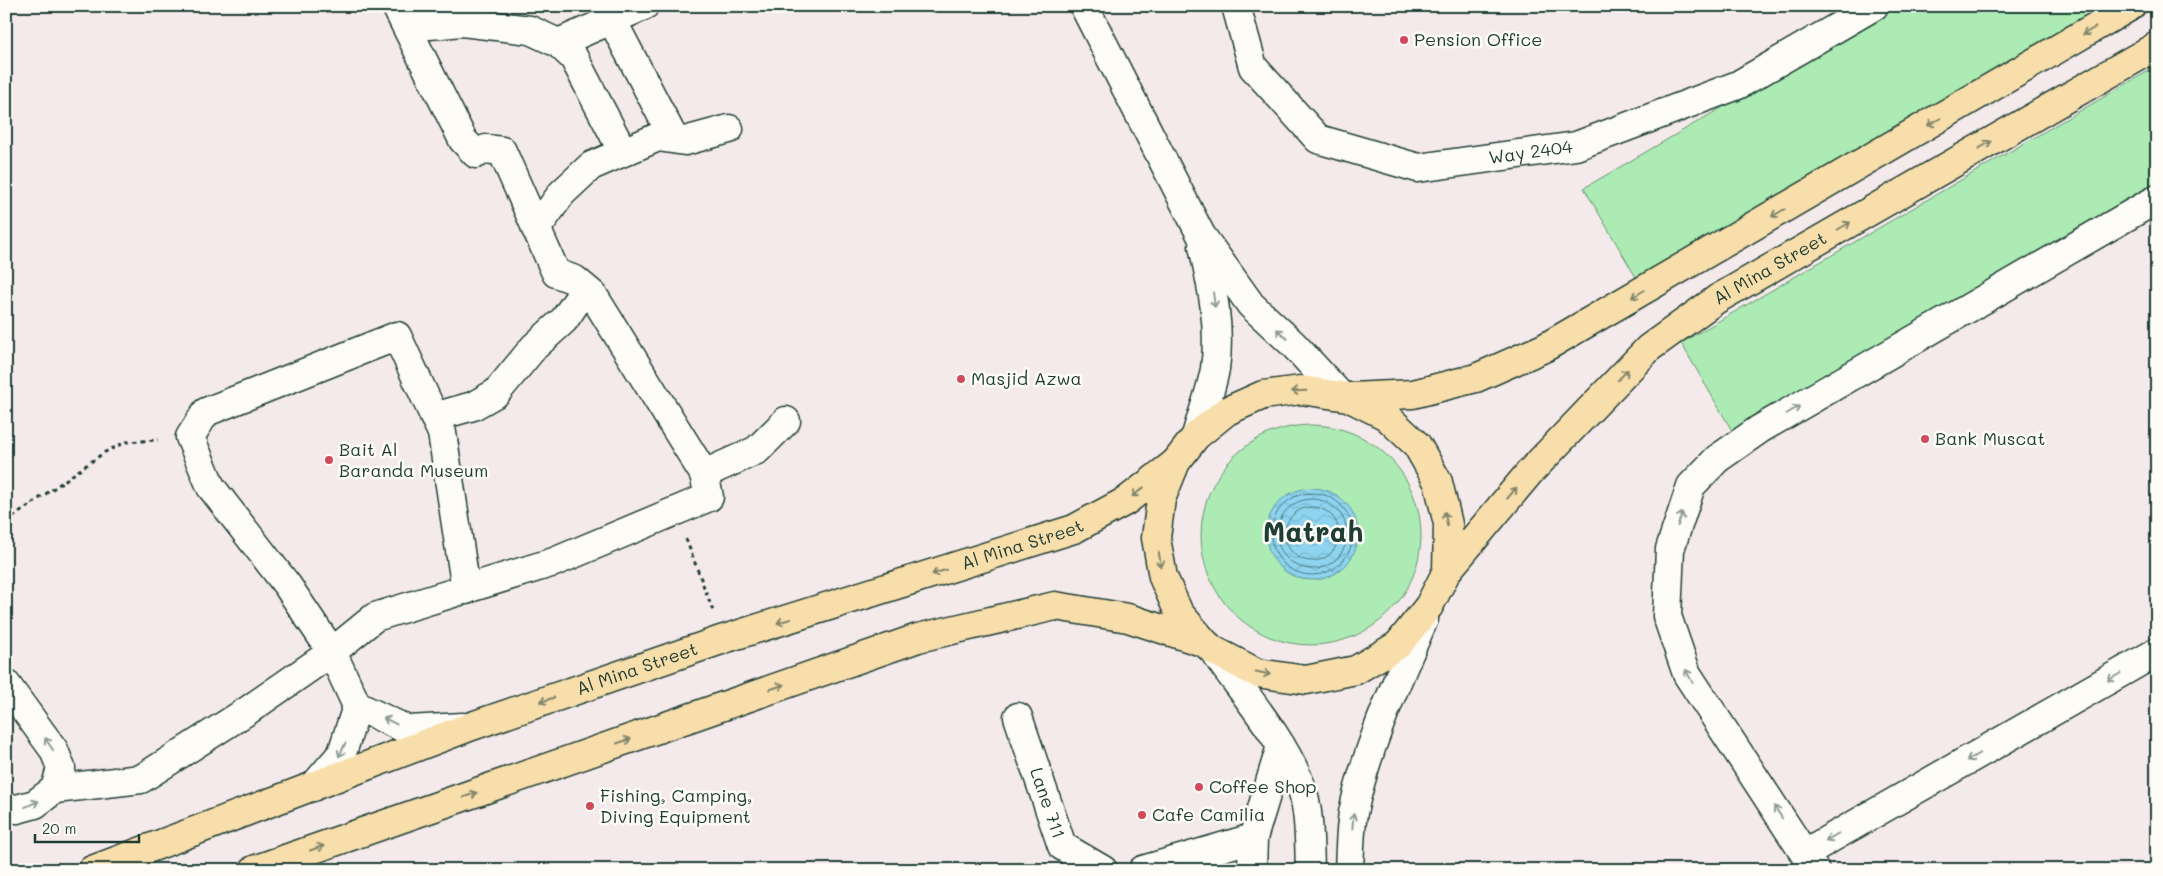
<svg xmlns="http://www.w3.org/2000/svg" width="2163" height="876" viewBox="0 0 2163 876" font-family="Mali,sans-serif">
	<defs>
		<pattern id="water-waves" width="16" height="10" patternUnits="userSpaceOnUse" patternTransform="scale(1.25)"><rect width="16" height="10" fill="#8ed4f0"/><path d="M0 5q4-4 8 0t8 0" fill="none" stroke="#7ab7ce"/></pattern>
	</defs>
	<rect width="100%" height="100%" fill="#f5eaeb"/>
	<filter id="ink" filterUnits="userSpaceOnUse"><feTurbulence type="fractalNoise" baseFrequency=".02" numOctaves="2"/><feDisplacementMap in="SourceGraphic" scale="10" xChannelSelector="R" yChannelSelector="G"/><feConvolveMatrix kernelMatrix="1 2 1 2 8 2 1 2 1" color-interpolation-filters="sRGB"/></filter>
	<g filter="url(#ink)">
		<g fill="#acebb3" stroke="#669474">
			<polygon points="1896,6 2106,6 1637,279 1584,188"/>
			<polygon points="2157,66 2157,187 1734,434 1681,343"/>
			<circle cx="1311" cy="535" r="110"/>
		</g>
		<circle fill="url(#water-waves)" stroke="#6298a5" cx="1312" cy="534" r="46"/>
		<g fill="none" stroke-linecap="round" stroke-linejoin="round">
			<g stroke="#4b797f" stroke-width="1">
				<circle cx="1312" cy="534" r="41"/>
				<circle cx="1312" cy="534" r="35"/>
				<circle cx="1312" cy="534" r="27"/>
			</g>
			<g stroke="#1f3d34" stroke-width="31">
				<g id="minor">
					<polyline points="396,6 463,140 476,154 486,149 502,151 556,273 575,280 593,295 704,474"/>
					<polyline points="1084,6 1201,235 1251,305 1293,344 1340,395"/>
					<path id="s1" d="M1236,6l17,61 65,72 100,29 158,-22 162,-61 136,-79"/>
					<polyline points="612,20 674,139"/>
					<polyline points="408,27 462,22 530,30 558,43 644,6"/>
					<polyline points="558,43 574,58 623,152"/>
					<polyline points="536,229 562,193 591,166 658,137 685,141 729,129"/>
					<polyline points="434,417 473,406 496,393 534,347 564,320 585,289"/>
					<path d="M1196,436c6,-22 15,-45 19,-67 6,-42 -3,-82 -12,-123"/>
					<path d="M1213,650c29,42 70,88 88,136 9,25 8,57 9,84"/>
					<polyline points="6,684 54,750 61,768 55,789"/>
					<path id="s2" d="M1018,717l44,129 41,24"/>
					<polyline points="463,727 408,730 357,706 332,652 287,585 211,487 190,437 206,412 397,336 442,433 466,590"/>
					<polyline points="313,787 342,753 357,706"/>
					<polyline points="6,807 17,809 35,804 55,789 141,779 247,711 332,652 375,617 554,562 709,497 704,474 757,450 786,421"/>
					<polyline points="1805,853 2157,652"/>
					<polyline points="1143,870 1253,838"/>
					<polyline points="1252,870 1253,838 1281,746"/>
					<path d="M1349,870c1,-19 1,-39 4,-57 14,-68 44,-131 71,-194"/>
					<polyline points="1815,870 1687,674 1667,616 1670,549 1691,486 1717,459 1760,429 2157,199"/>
				</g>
			</g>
			<g stroke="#1f3d34" stroke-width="31">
				<g id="major">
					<polyline points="1351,397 1413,394 1476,378 1544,348 2131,6"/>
					<path id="s3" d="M1447,571l83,-99 119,-124 68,-49 440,-253"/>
					<path id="s4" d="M92,870l380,-144 252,-87 350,-110 52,-28 49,-38"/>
					<polyline points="254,870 918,638 1055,606 1128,618 1205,643 1213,650 1257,673 1306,680 1356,670 1398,645 1429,606 1447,571 1448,524 1438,482 1417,445 1386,416 1348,397 1301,390 1263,395 1227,411 1196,436 1176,462 1161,499 1156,538 1163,577 1179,613 1205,643"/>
				</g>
			</g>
			<g stroke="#1f3d34" stroke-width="3" stroke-dasharray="4 4" stroke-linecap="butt">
				<polyline points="6,522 105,452 126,442 158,440"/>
				<polyline points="686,539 713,611"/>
			</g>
			<use href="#minor" stroke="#fdfcf7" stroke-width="28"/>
			<use href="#major" stroke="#f8deab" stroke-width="28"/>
		</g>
		<defs><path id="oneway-shaft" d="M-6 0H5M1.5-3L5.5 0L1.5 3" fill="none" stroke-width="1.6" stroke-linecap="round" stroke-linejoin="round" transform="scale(1.25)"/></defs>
		<g stroke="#81856a">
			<use href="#oneway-shaft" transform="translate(2089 31) rotate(150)"/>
			<use href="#oneway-shaft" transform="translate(1934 122) rotate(150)"/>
			<use href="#oneway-shaft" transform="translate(1985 145) rotate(-30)"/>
			<use href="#oneway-shaft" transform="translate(1778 213) rotate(150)"/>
			<use href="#oneway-shaft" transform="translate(1844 226) rotate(-30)"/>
			<use href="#oneway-shaft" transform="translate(1638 294) rotate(150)"/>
			<use href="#oneway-shaft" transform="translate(1623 375) rotate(-46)"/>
			<use href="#oneway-shaft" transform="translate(1299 391) rotate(178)"/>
			<use href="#oneway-shaft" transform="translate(1138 492) rotate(142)"/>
			<use href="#oneway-shaft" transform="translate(1512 493) rotate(-50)"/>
			<use href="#oneway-shaft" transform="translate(1446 519) rotate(-101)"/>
			<use href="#oneway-shaft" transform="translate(1160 560) rotate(81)"/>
			<use href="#oneway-shaft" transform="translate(939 572) rotate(163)"/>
			<use href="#oneway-shaft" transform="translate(784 621) rotate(163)"/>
			<use href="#oneway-shaft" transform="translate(1263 673) rotate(12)"/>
			<use href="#oneway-shaft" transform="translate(777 687) rotate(-19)"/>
			<use href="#oneway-shaft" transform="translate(547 700) rotate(161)"/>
			<use href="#oneway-shaft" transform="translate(624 741) rotate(-19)"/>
			<use href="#oneway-shaft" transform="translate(470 795) rotate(-19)"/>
			<use href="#oneway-shaft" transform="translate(317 848) rotate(-19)"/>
		</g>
		<g stroke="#8e9c96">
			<use href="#oneway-shaft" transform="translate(1214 300) rotate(83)"/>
			<use href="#oneway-shaft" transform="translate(1282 334) rotate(-138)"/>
			<use href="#oneway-shaft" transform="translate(1793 410) rotate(-30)"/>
			<use href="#oneway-shaft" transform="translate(1680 519) rotate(-71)"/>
			<use href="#oneway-shaft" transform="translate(1689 676) rotate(-118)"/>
			<use href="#oneway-shaft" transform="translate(2114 677) rotate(150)"/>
			<use href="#oneway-shaft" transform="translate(390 721) rotate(-154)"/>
			<use href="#oneway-shaft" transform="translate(49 744) rotate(-124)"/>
			<use href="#oneway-shaft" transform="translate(342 750) rotate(116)"/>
			<use href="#oneway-shaft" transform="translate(1973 757) rotate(150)"/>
			<use href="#oneway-shaft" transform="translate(32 804) rotate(-24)"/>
			<use href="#oneway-shaft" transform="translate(1778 812) rotate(-123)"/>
			<use href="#oneway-shaft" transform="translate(1353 821) rotate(-85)"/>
			<use href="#oneway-shaft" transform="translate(1832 837) rotate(150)"/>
		</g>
	</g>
	<g fill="#d1495b" stroke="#fdfcf7" stroke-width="2">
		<circle cx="1404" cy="40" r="5"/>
		<circle cx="961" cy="379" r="5"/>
		<circle cx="1925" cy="439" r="5"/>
		<circle cx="329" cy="460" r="5"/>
		<circle cx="1199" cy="787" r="5"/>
		<circle cx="590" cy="806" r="5"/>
		<circle cx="1142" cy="815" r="5"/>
	</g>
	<g text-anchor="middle" stroke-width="5" stroke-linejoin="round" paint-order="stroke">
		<g font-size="18" fill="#1f3d34" stroke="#fdfcf7" text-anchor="start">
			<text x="1414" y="46">Pension Office</text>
			<text x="971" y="385">Masjid Azwa</text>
			<text x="1935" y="445">Bank Muscat</text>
			<text x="339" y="456">Bait Al<tspan x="339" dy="21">Baranda Museum</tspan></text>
			<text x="1209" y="793">Coffee Shop</text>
			<text x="600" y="802">Fishing, Camping,<tspan x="600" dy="21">Diving Equipment</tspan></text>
			<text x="1152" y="821">Cafe Camilia</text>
		</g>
		<g font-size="18" fill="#1f3d34" stroke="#fdfcf7">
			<text dy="6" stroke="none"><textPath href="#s1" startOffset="378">Way 2404</textPath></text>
			<text dy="6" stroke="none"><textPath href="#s3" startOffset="446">Al Mina Street</textPath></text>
			<text dy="6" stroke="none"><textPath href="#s4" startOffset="986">Al Mina Street</textPath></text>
			<text dy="6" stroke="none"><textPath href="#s4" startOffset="581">Al Mina Street</textPath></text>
			<text dy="6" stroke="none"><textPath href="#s2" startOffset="91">Lane 711</textPath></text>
		</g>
		<g font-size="28" font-weight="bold" fill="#1f3d34" stroke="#fdfcf7">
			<text x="1313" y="542">Matrah</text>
		</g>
	</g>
	<rect width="2163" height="876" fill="none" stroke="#fdfcf7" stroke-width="25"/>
	<rect x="12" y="12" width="2138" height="851" fill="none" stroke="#1f3d34" stroke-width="2" filter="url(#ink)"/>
	<path d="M35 834v8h104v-8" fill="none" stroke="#1f3d34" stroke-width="2.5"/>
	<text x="42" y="834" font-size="15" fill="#1f3d34" stroke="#fdfcf7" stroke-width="4" paint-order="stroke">20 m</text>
</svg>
